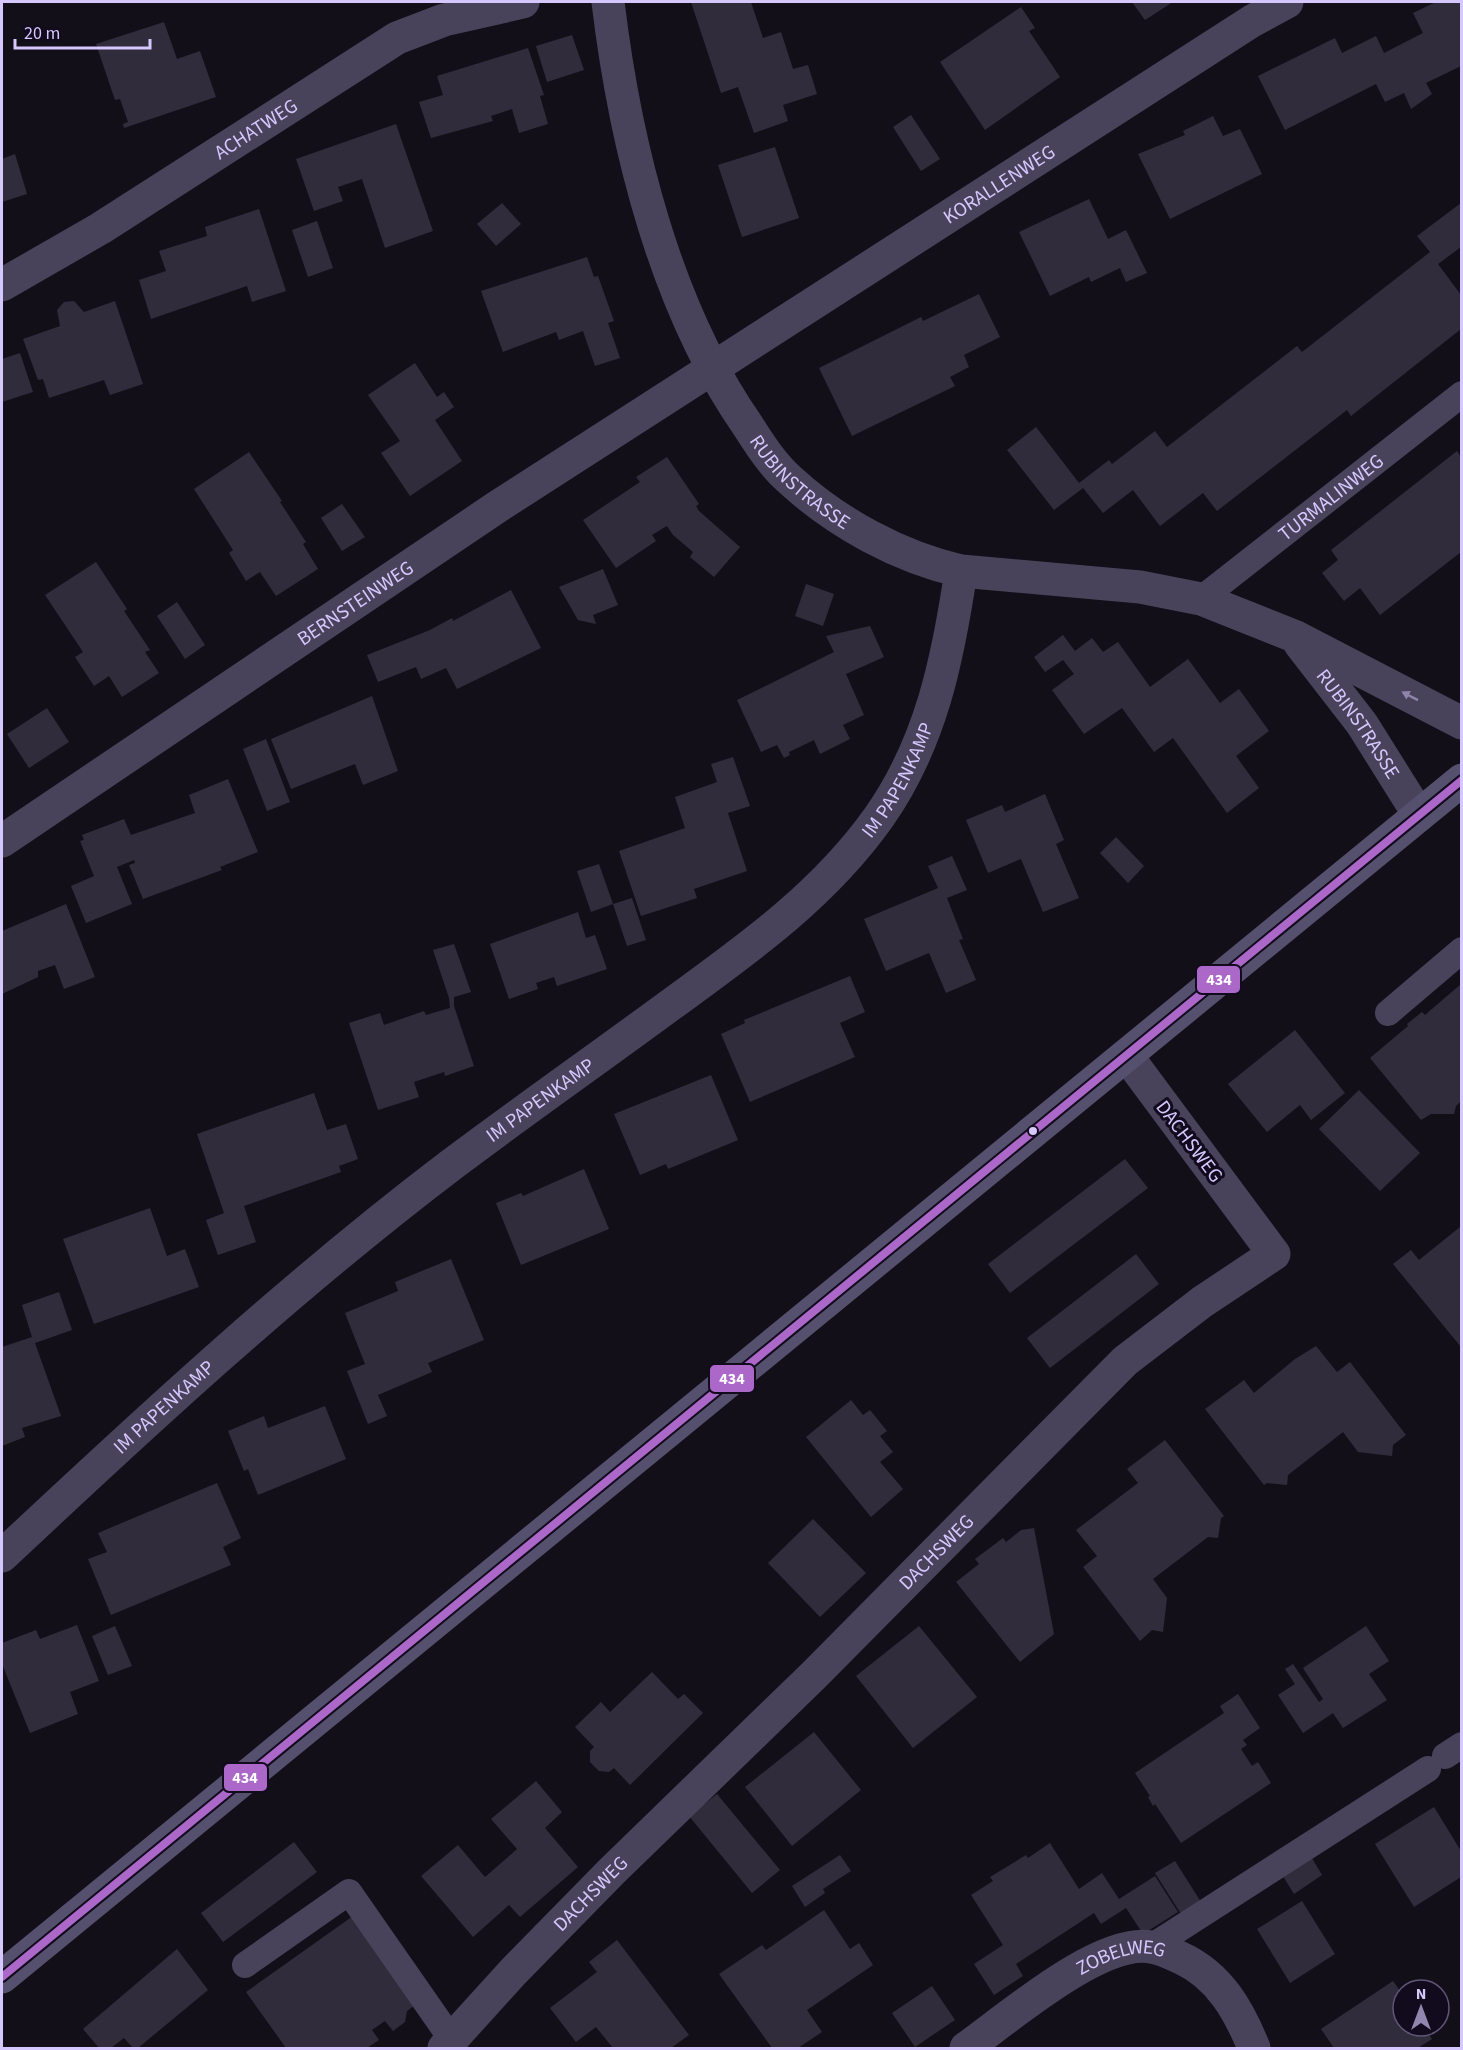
<svg xmlns="http://www.w3.org/2000/svg" width="1463" height="2050" viewBox="0 0 1463 2050" font-family="'Source Sans 3',sans-serif">
	<rect width="100%" height="100%" fill="#120f19"/>
	<g fill="#312c3c">
		<polygon points="691,2 751,2 763,38 781,32 793,69 808,65 817,94 783,105 788,121 754,133 738,87 721,93"/>
		<polygon points="1132,2 1173,2 1145,20"/>
		<polygon points="1436,2 1461,2 1461,66 1426,83 1432,94 1411,109 1404,93 1385,102 1376,84 1285,130 1258,76 1335,38 1342,53 1376,36 1384,53 1423,33 1413,13"/>
		<polygon points="1021,7 1035,28 1029,31 1060,77 985,130 940,62"/>
		<polygon points="164,22 177,59 200,51 216,97 124,128 123,124 128,122 120,99 115,100 96,44"/>
		<polygon points="572,35 584,70 547,82 536,46"/>
		<polygon points="528,48 544,95 540,96 548,124 519,133 512,109 491,116 493,121 431,138 419,102 443,95 437,76"/>
		<polygon points="911,115 940,159 921,171 893,127"/>
		<polygon points="1213,116 1223,136 1240,129 1262,174 1170,219 1138,154 1185,135 1183,131"/>
		<polygon points="396,124 433,231 385,248 362,179 338,187 343,201 314,211 296,159"/>
		<polygon points="775,147 799,218 742,237 718,165"/>
		<polygon points="15,154 27,194 2,202 2,159"/>
		<polygon points="1089,199 1108,239 1126,230 1147,273 1126,282 1120,268 1091,282 1089,277 1050,296 1019,232"/>
		<polygon points="502,203 521,224 496,246 477,224"/>
		<polygon points="1461,203 1461,247 1438,264 1461,295 1461,329 1351,416 1347,410 1217,511 1203,493 1160,526 1133,490 1103,513 1083,488 1054,510 1007,450 1036,427 1079,483 1109,460 1112,464 1155,431 1167,447 1297,346 1302,352 1430,252 1417,236"/>
		<polygon points="259,209 286,291 252,302 247,286 151,319 139,280 166,271 159,251 207,236 205,227"/>
		<polygon points="317,221 333,268 308,277 292,230"/>
		<polygon points="587,257 594,277 598,276 614,321 608,323 620,358 595,366 583,331 559,340 556,332 503,352 481,291"/>
		<polygon points="979,294 1000,337 964,355 969,367 950,377 955,386 852,436 819,368 921,317 923,321"/>
		<polygon points="74,301 84,312 115,301 143,384 110,395 104,380 49,398 43,379 38,380 23,339 60,326 57,310 64,302"/>
		<polygon points="20,353 33,392 2,402 2,359"/>
		<polygon points="415,363 437,397 444,392 454,407 435,420 462,461 410,496 381,453 400,441 368,395"/>
		<polygon points="1457,451 1461,457 1461,552 1380,615 1360,588 1344,601 1322,573 1338,560 1331,550"/>
		<polygon points="249,452 282,501 280,502 306,542 303,544 318,569 276,596 260,572 246,581 229,553 233,550 194,489"/>
		<polygon points="667,457 699,504 696,506 699,511 740,547 714,577 690,557 693,552 673,535 667,526 652,535 656,541 616,568 583,520 640,482 636,477"/>
		<polygon points="342,504 365,537 342,551 321,518"/>
		<polygon points="96,562 127,609 124,611 150,650 145,652 159,673 122,697 109,676 94,686 75,657 83,652 45,595"/>
		<polygon points="603,569 618,605 593,615 596,624 578,620 559,587"/>
		<polygon points="806,584 834,594 823,626 795,616"/>
		<polygon points="511,590 541,648 457,689 446,668 421,679 416,667 378,682 367,655 430,630 452,618 453,621"/>
		<polygon points="177,602 205,645 185,659 157,616"/>
		<polygon points="870,626 884,657 846,674 864,715 843,725 850,739 820,754 814,740 789,752 790,755 784,758 777,745 761,752 737,700 834,652 826,636"/>
		<polygon points="1063,635 1075,651 1092,638 1103,652 1118,642 1150,687 1188,659 1220,703 1239,689 1269,731 1236,756 1259,788 1227,813 1173,738 1154,752 1122,708 1084,734 1052,690 1074,674 1063,660 1045,672 1034,657"/>
		<polygon points="372,696 398,771 363,785 355,764 291,789 271,739"/>
		<polygon points="47,708 69,742 29,768 7,734"/>
		<polygon points="266,739 290,802 267,811 243,749"/>
		<polygon points="733,757 750,806 728,813 747,871 694,889 697,898 641,916 619,851 685,828 675,797 717,782 711,764"/>
		<polygon points="228,779 258,852 220,867 222,870 143,899 129,865 135,863 134,860 117,867 132,904 86,923 71,886 94,876 80,841 84,840 82,835 124,819 131,835 195,813 189,795"/>
		<polygon points="1045,794 1064,840 1056,844 1079,898 1043,912 1021,859 988,873 966,820 1002,805 1005,812"/>
		<polygon points="1116,837 1144,866 1128,883 1100,853"/>
		<polygon points="952,856 967,890 947,898 963,939 959,940 976,980 946,993 929,953 886,971 864,919 938,888 928,866"/>
		<polygon points="599,864 613,904 591,912 577,871"/>
		<polygon points="632,898 646,940 627,946 613,904"/>
		<polygon points="66,904 95,977 64,989 55,965 38,971 38,977 2,994 2,931"/>
		<polygon points="578,912 586,938 595,935 607,969 557,986 554,977 536,983 538,989 509,999 490,944"/>
		<polygon points="454,944 471,992 454,997 454,1006 474,1066 445,1076 444,1072 414,1082 419,1097 378,1110 349,1023 380,1013 384,1025 424,1011 426,1015 450,1008 449,998 433,950"/>
		<polygon points="850,976 865,1012 840,1023 855,1057 750,1102 721,1034 745,1023 744,1020"/>
		<polygon points="1461,984 1461,1101 1456,1106 1454,1114 1431,1114 1421,1120 1370,1058 1408,1026 1407,1024 1422,1012 1425,1015"/>
		<polygon points="1295,1030 1345,1093 1311,1120 1300,1105 1267,1132 1228,1084"/>
		<polygon points="711,1075 738,1140 668,1169 666,1164 640,1175 614,1114"/>
		<polygon points="1359,1090 1420,1153 1380,1191 1319,1129"/>
		<polygon points="314,1093 327,1130 346,1124 358,1159 339,1166 341,1172 244,1206 256,1242 218,1255 206,1220 224,1213 197,1134"/>
		<polygon points="1125,1159 1148,1188 1010,1293 988,1264"/>
		<polygon points="584,1169 609,1229 521,1265 496,1203 521,1193 523,1196"/>
		<polygon points="150,1208 167,1256 185,1249 199,1287 94,1324 63,1239"/>
		<polygon points="1460,1227 1461,1229 1461,1347 1393,1264 1411,1250 1419,1260"/>
		<polygon points="1136,1254 1159,1284 1050,1368 1027,1338"/>
		<polygon points="451,1259 484,1340 428,1363 432,1372 378,1395 387,1416 368,1424 347,1371 365,1364 345,1313 398,1291 395,1282"/>
		<polygon points="59,1292 72,1330 35,1343 61,1416 22,1428 25,1437 2,1446 2,1347 32,1337 22,1305"/>
		<polygon points="1316,1346 1337,1372 1350,1362 1406,1435 1393,1445 1392,1456 1358,1452 1343,1432 1288,1475 1287,1485 1267,1483 1264,1485 1205,1409 1244,1380 1254,1393 1295,1359"/>
		<polygon points="851,1400 863,1415 870,1410 887,1431 880,1436 893,1452 880,1462 903,1489 871,1517 806,1437"/>
		<polygon points="325,1406 346,1459 258,1495 248,1469 244,1471 228,1431 264,1416 268,1428"/>
		<polygon points="1165,1440 1224,1516 1221,1518 1218,1538 1208,1537 1153,1579 1167,1598 1163,1632 1152,1630 1140,1641 1083,1567 1097,1556 1076,1530 1138,1483 1127,1469"/>
		<polygon points="217,1483 241,1538 223,1547 231,1565 111,1615 88,1559 107,1552 98,1533"/>
		<polygon points="813,1519 866,1573 820,1617 768,1563"/>
		<polygon points="1034,1528 1054,1634 1020,1662 956,1582 979,1564 975,1559 1003,1538 1006,1542 1021,1530"/>
		<polygon points="77,1625 99,1681 70,1692 78,1714 30,1733 2,1664 2,1643 36,1630 40,1639"/>
		<polygon points="115,1626 132,1666 108,1675 92,1636"/>
		<polygon points="919,1626 977,1697 913,1748 856,1676"/>
		<polygon points="1366,1626 1389,1661 1369,1674 1387,1700 1343,1728 1333,1713 1303,1733 1278,1695 1295,1684 1285,1669 1293,1664 1319,1702 1323,1699 1303,1668"/>
		<polygon points="652,1672 678,1699 684,1694 703,1713 630,1785 614,1768 609,1772 599,1771 590,1762 590,1751 594,1747 575,1727 601,1702 610,1712"/>
		<polygon points="1238,1694 1260,1728 1243,1740 1247,1745 1241,1749 1252,1766 1258,1762 1271,1783 1181,1843 1155,1804 1153,1806 1148,1797 1150,1796 1135,1773 1224,1713 1220,1706"/>
		<polygon points="814,1732 861,1790 792,1846 745,1787"/>
		<polygon points="536,1781 562,1812 545,1828 578,1867 520,1917 509,1905 473,1937 421,1876 458,1845 485,1877 517,1849 491,1819"/>
		<polygon points="717,1794 780,1870 752,1893 689,1816"/>
		<polygon points="1434,1807 1461,1851 1461,1877 1414,1907 1375,1844"/>
		<polygon points="294,1842 317,1872 223,1942 201,1913"/>
		<polygon points="1050,1843 1079,1889 1102,1873 1119,1899 1155,1876 1178,1912 1143,1934 1126,1908 1101,1924 1094,1913 1016,1964 1023,1976 994,1995 974,1964 1003,1945 971,1895 993,1881 990,1877 1026,1855 1028,1858"/>
		<polygon points="840,1855 851,1871 823,1889 825,1893 805,1907 792,1886"/>
		<polygon points="1310,1855 1322,1875 1294,1894 1281,1873"/>
		<polygon points="1175,1861 1201,1902 1181,1914 1155,1873"/>
		<polygon points="1302,1901 1335,1954 1290,1983 1257,1929"/>
		<polygon points="824,1910 850,1949 859,1943 873,1965 807,2010 822,2032 798,2048 772,2048 719,1974 762,1945 766,1950"/>
		<polygon points="353,1916 414,2006 407,2011 405,2022 393,2031 385,2021 372,2030 379,2040 367,2048 286,2048 246,1992"/>
		<polygon points="617,1940 689,2035 671,2048 613,2048 596,2027 576,2042 550,2008 597,1972 589,1962"/>
		<polygon points="177,1949 208,1990 138,2048 133,2048 124,2038 111,2048 99,2048 83,2029"/>
		<polygon points="1393,1981 1403,1995 1403,2026 1423,2026 1432,2039 1418,2048 1334,2048 1321,2029"/>
		<polygon points="932,1986 955,2020 915,2047 892,2013"/>
	</g>
	<g fill="none" stroke-linecap="round" stroke-linejoin="round">
		<g stroke="#48435a" stroke-width="26">
			<path id="s1" d="M1201,599l261,-205"/>
			<polyline points="1388,1013 1462,950"/>
			<polyline points="1445,1756 1462,1745"/>
			<polyline points="1151,1947 1428,1769"/>
			<polyline points="245,1965 349,1892 452,2040"/>
		</g>
		<g stroke="#48435a" stroke-width="33">
			<path id="s2" d="M608,2c17,142 57,305 140,424 12,19 25,39 42,54 47,43 109,77 171,91l179,16 61,12 93,37 168,87"/>
			<path id="s3" d="M2,285l99,-57 296,-190 47,-18 79,-18"/>
			<path id="s4" d="M1300,644l62,80 57,91"/>
			<path id="s5" d="M2,841l495,-334 755,-486 35,-19"/>
			<path id="s6" d="M2,1556c145,-136 291,-271 449,-391 72,-54 146,-106 218,-159 77,-56 154,-110 210,-189 52,-74 69,-158 82,-246"/>
			<path id="s7" d="M444,2048l69,-76 99,-101 202,-196 311,-314 77,-59 72,-48 -147,-198"/>
			<path id="s8" d="M966,2048c41,-29 134,-110 185,-101 10,1 21,7 30,11 39,18 58,53 73,90"/>
		</g>
		<polyline stroke="#55506d" stroke-width="33" points="2,1977 1462,780"/>
		<g stroke="#110b1d" stroke-width="12">
			<polyline id="bus-1" points="2,1977 1462,780"/>
		</g>
		<use href="#bus-1" stroke="#ac68c9" stroke-width="8"/>
	</g>
	<defs><path id="oneway-solid" d="M-6-.8H1V-3.2L6.5 0L1 3.2V.8H-6Z" transform="scale(1.5)"/></defs>
	<use fill="#8f85ac" href="#oneway-solid" transform="translate(1410 696) rotate(-153)"/>
	<circle fill="#d6c7ff" stroke="#110b1d" stroke-width="2" cx="1033" cy="1131" r="5"/>
	<g text-anchor="middle" stroke-width="6" stroke-linejoin="round" paint-order="stroke">
		<g font-size="20" fill="#d6c7ff" stroke="#110b1d">
			<text dy="7" stroke="none"><textPath href="#s3" startOffset="298">ACHATWEG</textPath></text>
			<text dy="7" stroke="none"><textPath href="#s5" startOffset="1194">KORALLENWEG</textPath></text>
			<text dy="7" stroke="none"><textPath href="#s2" startOffset="528">RUBINSTRASSE</textPath></text>
			<text dy="7" stroke="none"><textPath href="#s1" startOffset="165">TURMALINWEG</textPath></text>
			<text dy="7" stroke="none"><textPath href="#s5" startOffset="426">BERNSTEINWEG</textPath></text>
			<text dy="7" stroke="none"><textPath href="#s4" startOffset="99">RUBINSTRASSE</textPath></text>
			<text dy="7" stroke="none"><textPath href="#s6" startOffset="1191">IM PAPENKAMP</textPath></text>
			<text dy="7" stroke="none"><textPath href="#s6" startOffset="706">IM PAPENKAMP</textPath></text>
			<text transform="translate(1190 1141) rotate(53)" y="7">DACHSWEG</text>
			<text dy="7" stroke="none"><textPath href="#s6" startOffset="220">IM PAPENKAMP</textPath></text>
			<text dy="7" stroke="none"><textPath href="#s7" startOffset="699">DACHSWEG</textPath></text>
			<text dy="7" stroke="none"><textPath href="#s7" startOffset="213">DACHSWEG</textPath></text>
			<text dy="7" stroke="none"><textPath href="#s8" startOffset="183">ZOBELWEG</textPath></text>
		</g>
	</g>
	<g stroke="#110b1d" stroke-width="2">
		<rect x="1196" y="965" width="45" height="29" rx="6" fill="#ac68c9"/>
		<rect x="709" y="1364" width="46" height="29" rx="6" fill="#ac68c9"/>
		<rect x="223" y="1763" width="45" height="29" rx="6" fill="#ac68c9"/>
	</g>
	<g font-size="16" text-anchor="middle" font-weight="bold" fill="#fff">
		<text x="1219" y="985">434</text>
		<text x="732" y="1384">434</text>
		<text x="245" y="1783">434</text>
	</g>
	<rect width="1463" height="2050" fill="none" stroke="#d6c7ff" stroke-width="6"/>
	<g transform="translate(1421 2008)"><circle r="28" fill="#110b1d" stroke="#605677" stroke-width="1.5"/>
	<path d="M0-4.5L10 22L0 15L-10 22Z" fill="#9187ae"/>
	<text y="-9" font-size="16" font-weight="bold" text-anchor="middle" fill="#d6c7ff">N</text>
	</g>
	<path d="M15 39v9h135v-9" fill="none" stroke="#d6c7ff" stroke-width="3"/>
	<text x="24" y="39" font-size="18" fill="#d6c7ff" stroke="#110b1d" stroke-width="4.5" paint-order="stroke">20 m</text>
</svg>
